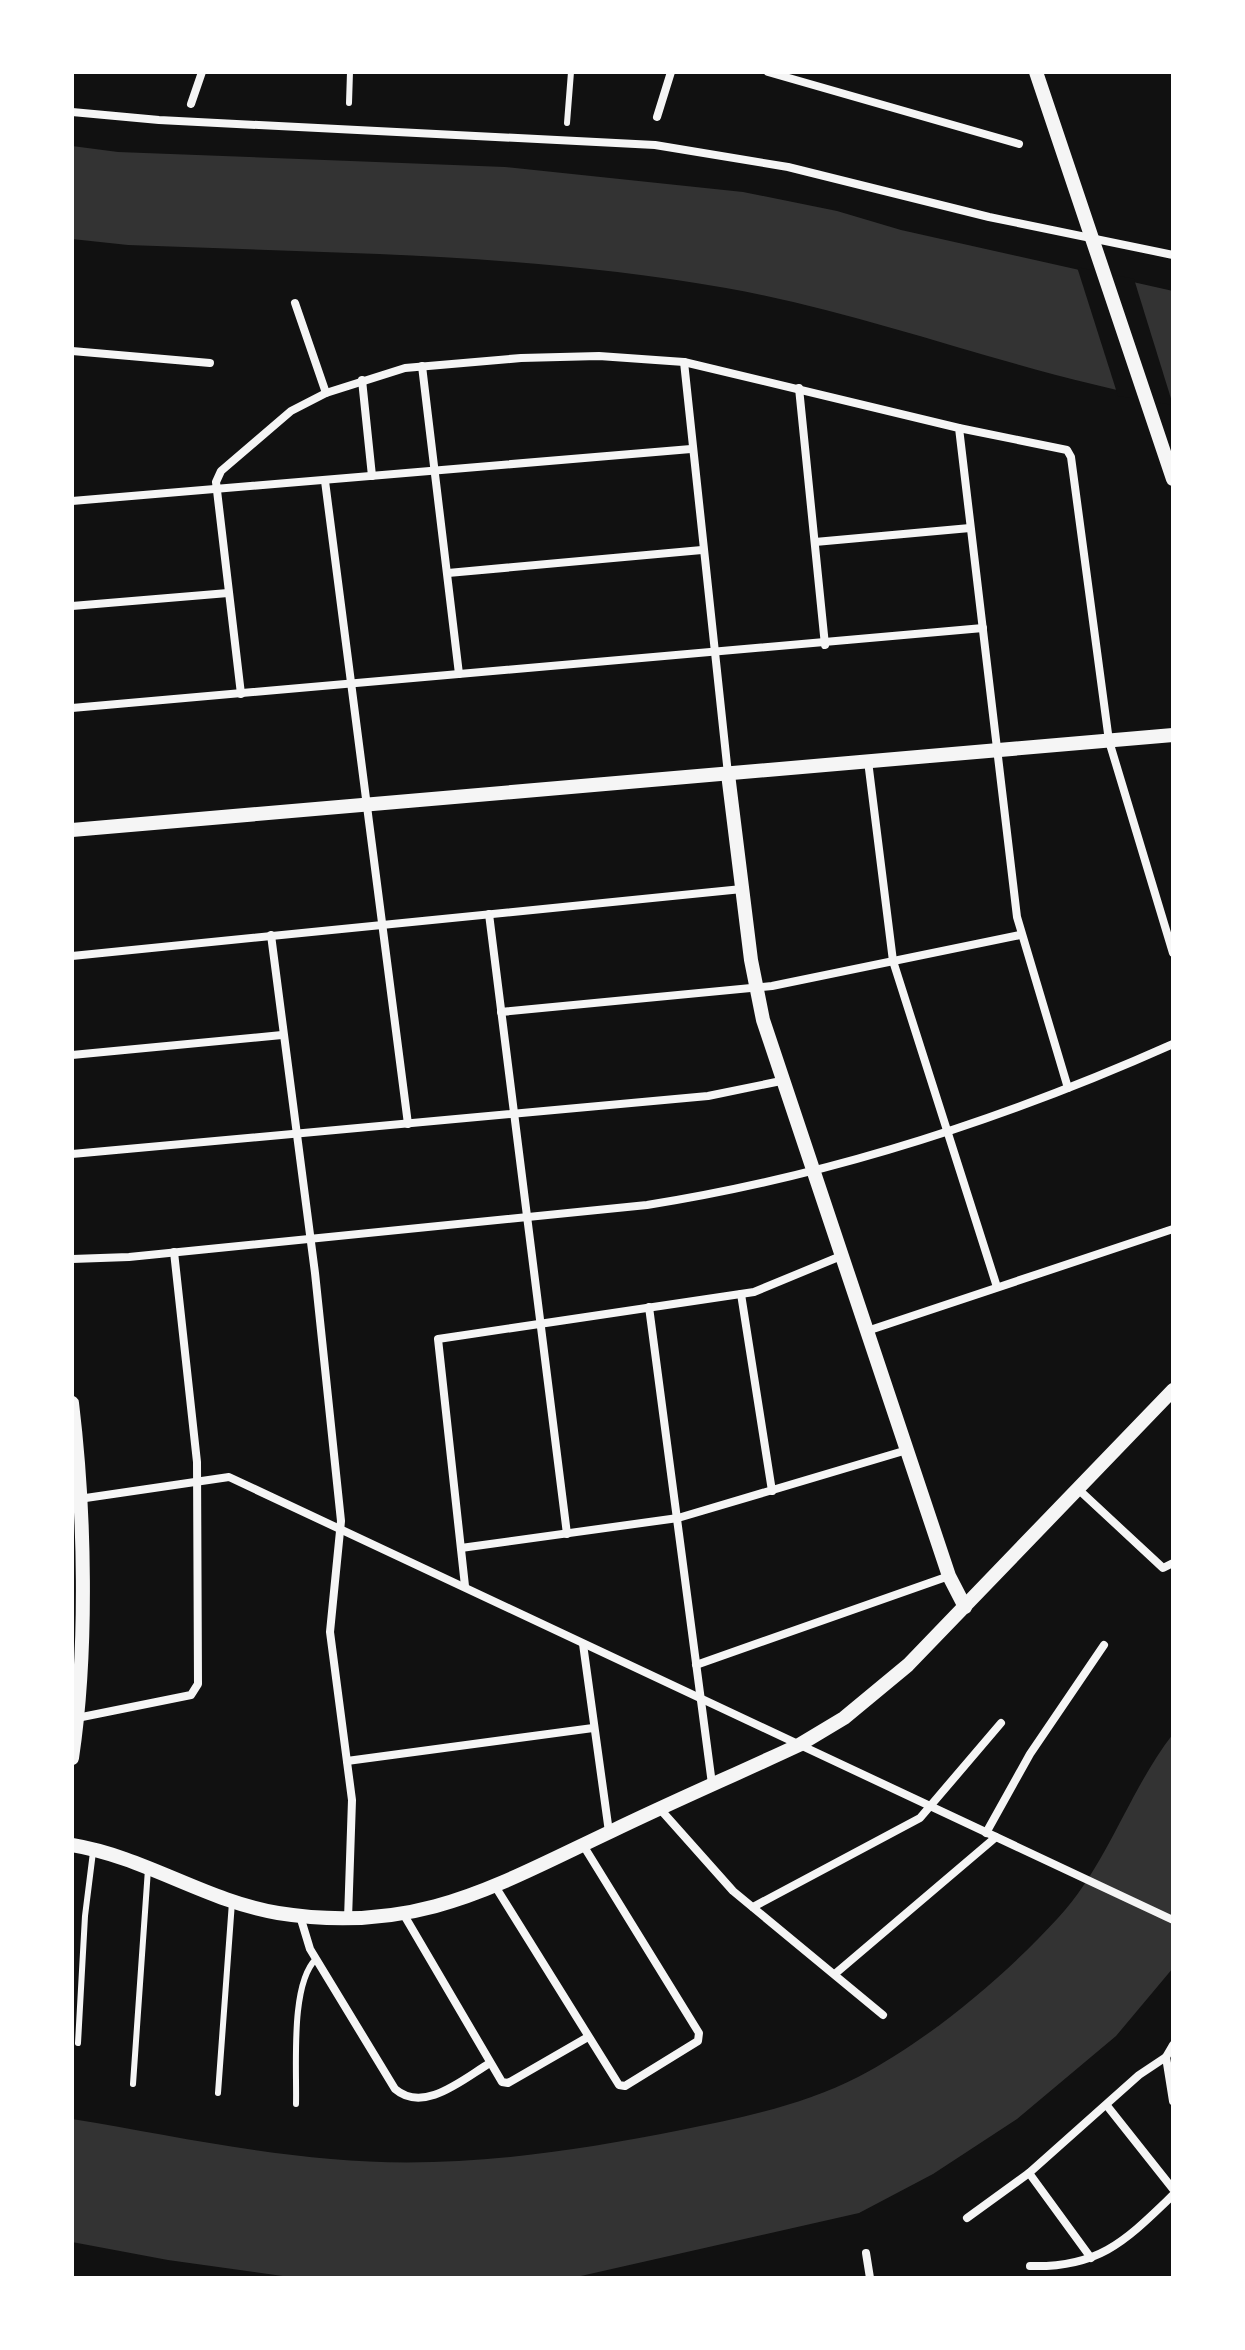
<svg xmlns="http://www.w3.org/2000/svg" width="1245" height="2350" viewBox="0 0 1245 2350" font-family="'Archivo Narrow',sans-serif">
	<rect width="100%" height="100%" fill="#111"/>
	<g fill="#333">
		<path d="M72,146l46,6 387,15 238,25 94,19 64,19 272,61v110c-151,-26 -295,-86 -447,-113 -197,-35 -399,-35 -598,-43l-56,-6z"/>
		<path d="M1173,1734v234l-57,68 -99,83 -84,55 -74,39 -287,65h-275l-129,-18 -96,-18v-123c86,14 172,33 259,40 118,11 235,-6 350,-29 59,-12 123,-25 177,-53 71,-37 146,-100 200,-159 50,-54 70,-126 115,-184z"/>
	</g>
	<polygon fill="#111" points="1077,267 1134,279 1173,405 1118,396"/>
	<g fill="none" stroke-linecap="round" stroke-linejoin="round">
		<g stroke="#f5f5f5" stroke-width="6">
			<polyline points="349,103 350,72"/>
			<polyline points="567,123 571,72"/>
			<polyline points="78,2043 85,1916 93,1852"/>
			<polyline points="133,2084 148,1869"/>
			<polyline points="218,2093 232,1902"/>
			<path d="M296,2104c1,-36 -6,-120 20,-145"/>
		</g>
		<g stroke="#f5f5f5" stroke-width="8">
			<polyline points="768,72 1019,144"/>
			<polyline points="191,104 202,72"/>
			<polyline points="72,112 159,120 655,145 788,167 989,217 1173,255"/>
			<polyline points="657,117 671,72"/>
			<polyline points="295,303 326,393"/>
			<polyline points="72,351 210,363"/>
			<polyline points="684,362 728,774"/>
			<polyline points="422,366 459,674"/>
			<polyline points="362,380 372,476"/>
			<polyline points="799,388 825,645"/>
			<polyline points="959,428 1067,450 1071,457 1109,741 1173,953"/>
			<polyline points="325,481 408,1124"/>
			<polyline points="72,501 691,449"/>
			<polyline points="815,542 970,528"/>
			<polyline points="448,573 702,550"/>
			<polyline points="72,606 228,593"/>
			<polyline points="241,694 216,482 221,471 291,411 326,393 405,368 521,358 599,356 684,362 959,428 1017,917 1068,1088"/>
			<polyline points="72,708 983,628"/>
			<polyline points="868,761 893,961 997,1287"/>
			<polyline points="489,914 567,1534"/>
			<polyline points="271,935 315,1273 341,1521 330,1632 352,1800 348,1919"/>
			<polyline points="72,956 742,889"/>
			<polyline points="501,1012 772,986 1020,935"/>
			<polyline points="72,1055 282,1035"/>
			<polyline points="72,1154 708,1096 781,1081"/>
			<path d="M72,1259l57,-2 518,-52c182,-29 358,-86 526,-161"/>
			<polyline points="741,1294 772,1491"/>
			<polyline points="649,1307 712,1784"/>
			<polyline points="867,1331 1173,1229"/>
			<polyline points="1078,1489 1163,1568 1173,1563"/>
			<polyline points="72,1500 229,1477 1173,1920"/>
			<polyline points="461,1548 678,1518 907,1450"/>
			<polyline points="465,1586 438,1339 754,1292 841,1256"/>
			<polyline points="583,1644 609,1832"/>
			<polyline points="696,1665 949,1576"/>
			<polyline points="77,1718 191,1695 198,1684 197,1462 174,1252"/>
			<polyline points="347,1761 593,1728"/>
			<polyline points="660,1809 733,1891 883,2015"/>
			<polyline points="986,1833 1030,1754 1104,1645"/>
			<polyline points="495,1886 619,2085 625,2086 698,2041 699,2033 583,1845"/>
			<polyline points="753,1907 920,1818 1001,1723"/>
			<polyline points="404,1915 502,2082 508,2083 588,2037"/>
			<path d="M300,1916l10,33 85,140c29,25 68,-10 95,-26"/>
			<polyline points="836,1973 996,1837"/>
			<polyline points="1173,2045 1166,2057 1173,2101"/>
			<polyline points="1108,2107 1173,2189"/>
			<polyline points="1029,2173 1091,2258"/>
			<polyline points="967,2218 1029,2173 1139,2075 1166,2057"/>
			<polyline points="866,2253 870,2278"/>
			<path d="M1030,2266c70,2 96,-26 143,-71"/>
		</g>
		<g stroke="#f5f5f5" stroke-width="14">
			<polyline points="1036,72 1173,479"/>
			<polyline points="728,774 751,960 763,1020 949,1576 965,1607"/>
			<polyline points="72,830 1173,735"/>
			<path d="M72,1403c13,107 16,248 0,355"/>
			<path d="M72,1845c73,12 134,56 206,68 138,22 215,-26 334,-82 62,-30 125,-57 187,-86l45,-27 64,-53 265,-275"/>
		</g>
	</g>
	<rect width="1245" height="2350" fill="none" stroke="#ffffff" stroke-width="148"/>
</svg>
